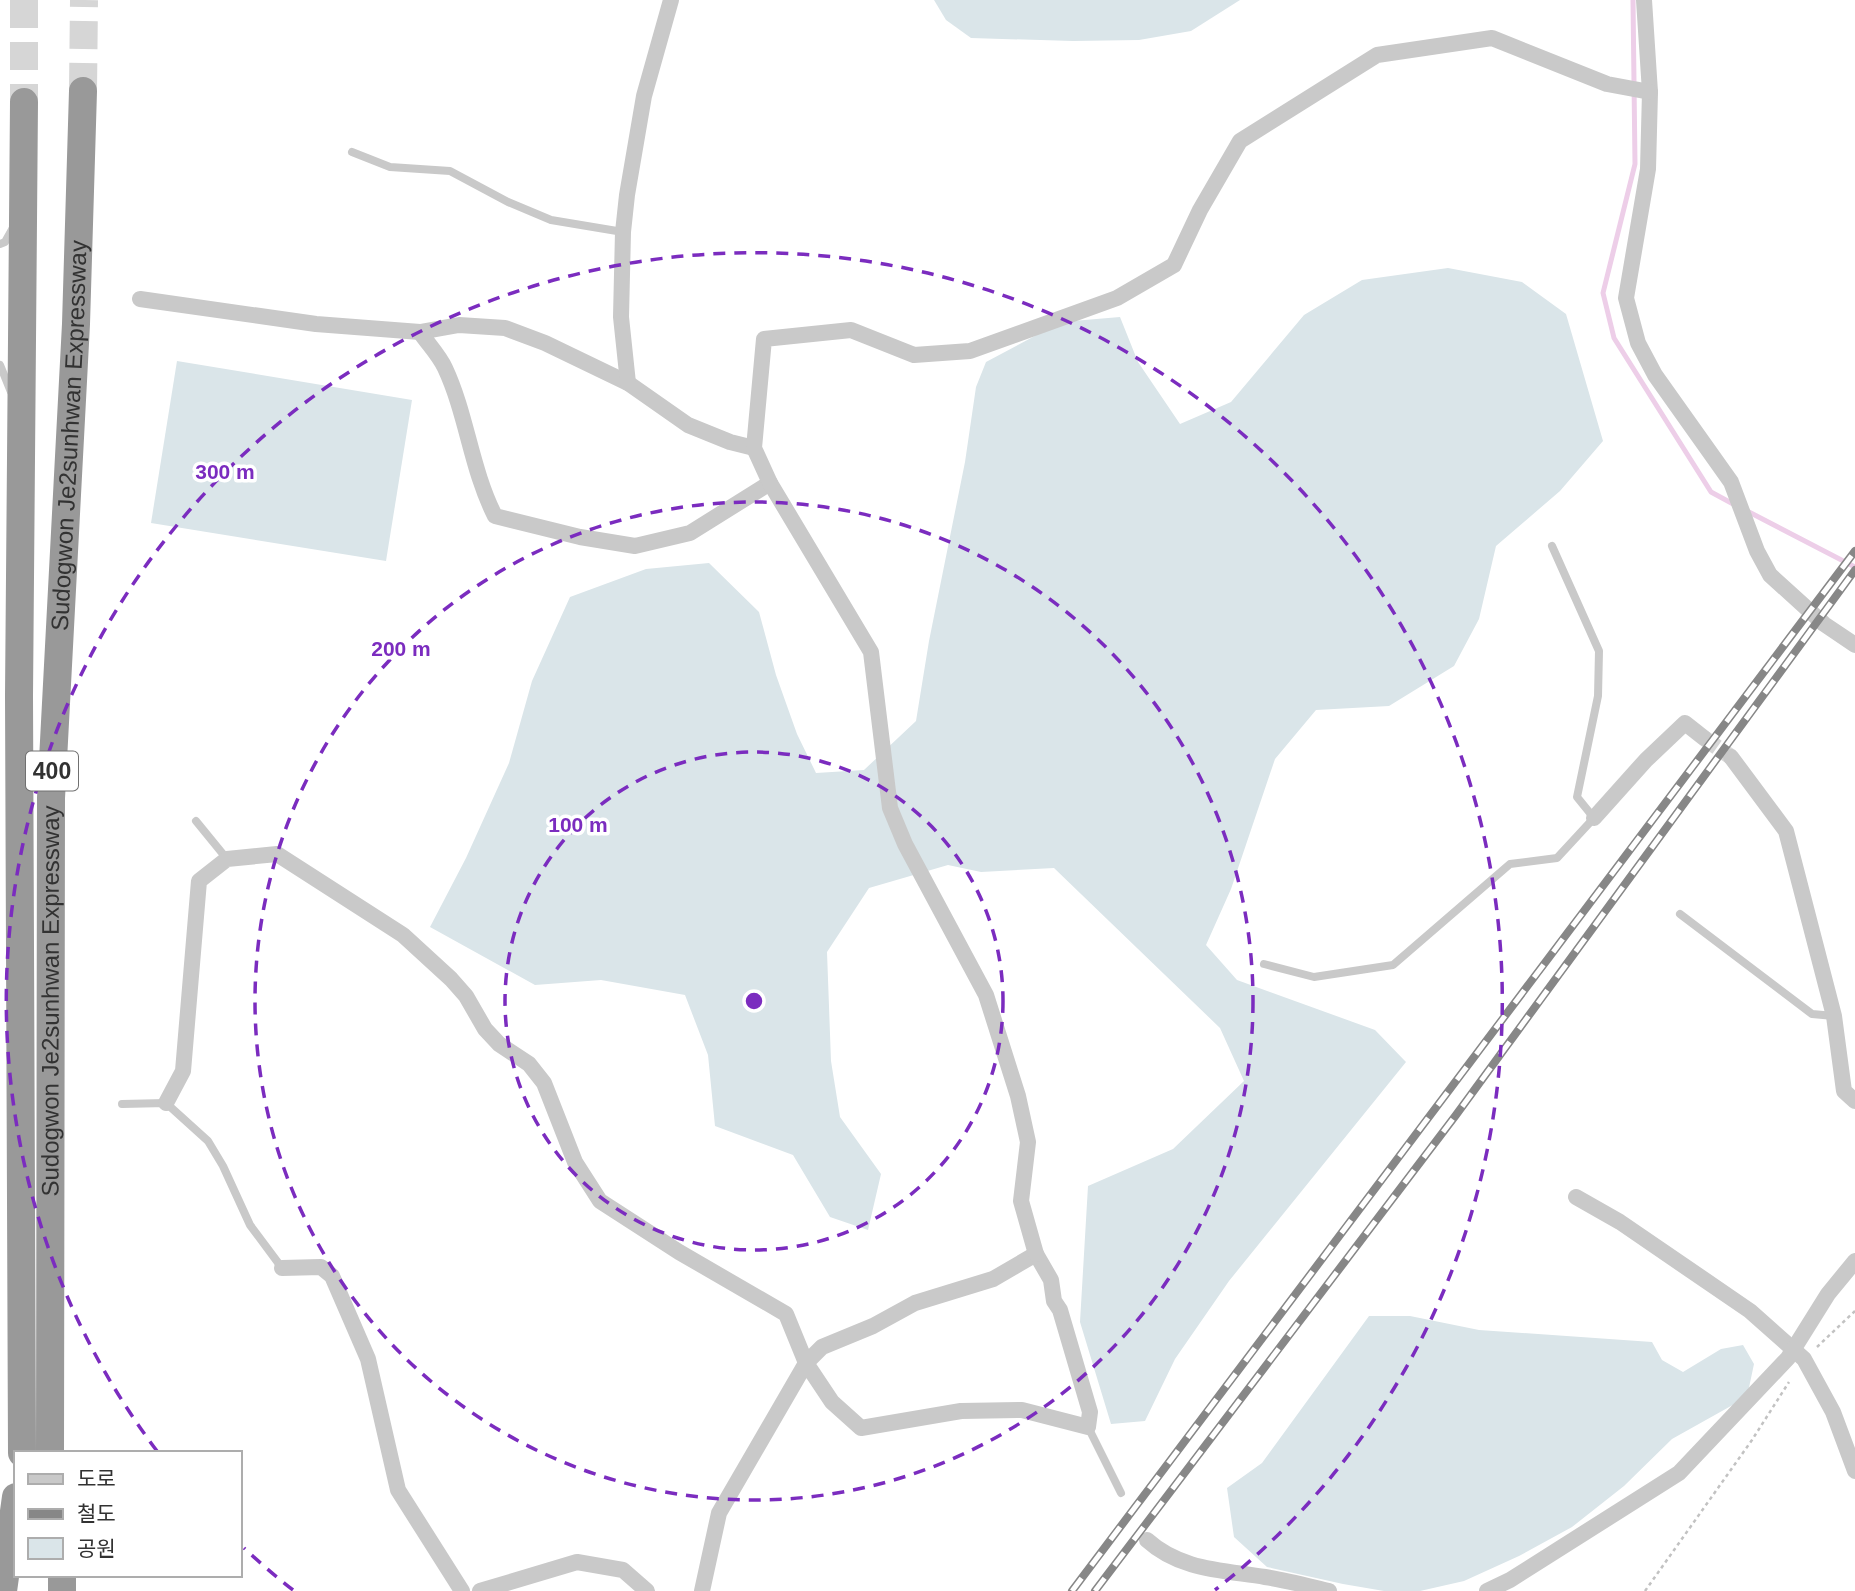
<svg xmlns="http://www.w3.org/2000/svg" width="1855" height="1591" viewBox="0 0 1855 1591" font-family="Helvetica,'Noto Sans KR',sans-serif">
	<rect width="100%" height="100%" fill="#fff"/>
	<g fill="#dae5e9">
		<polygon points="934,0 1240,0 1191,31 1139,40 1073,41 971,38 946,20"/>
		<polygon points="1448,268 1522,282 1566,314 1603,441 1560,491 1496,546 1479,619 1454,666 1389,706 1316,710 1275,759 1231,889 1206,945 1237,980 1375,1030 1406,1062 1229,1281 1175,1359 1145,1421 1111,1424 1080,1322 1088,1186 1173,1149 1244,1081 1220,1028 1054,868 981,872 948,865 869,888 827,952 831,1061 840,1117 881,1174 868,1230 830,1217 793,1155 715,1126 708,1055 685,995 601,980 535,985 430,927 466,858 509,763 532,681 570,597 646,569 709,563 759,612 776,675 797,734 816,773 864,770 916,721 929,641 965,462 976,387 986,362 1061,322 1120,317 1138,362 1180,424 1231,402 1304,315 1362,280"/>
		<polygon points="177,361 412,400 386,561 151,523"/>
		<polygon points="1369,1316 1410,1316 1479,1330 1652,1342 1662,1360 1683,1372 1721,1349 1743,1345 1754,1364 1747,1397 1672,1439 1624,1486 1572,1527 1519,1556 1464,1581 1420,1591 1384,1591 1343,1584 1267,1567 1234,1537 1227,1488 1262,1463"/>
	</g>
	<g fill="none" stroke-linecap="round" stroke-linejoin="round">
		<g stroke="#edcee8" stroke-width="5">
			<polyline points="1633,0 1635,164 1603,293 1614,338 1711,492 1735,505"/>
			<polyline points="1747,511 1855,567"/>
		</g>
		<polyline stroke="#d6d6d6" stroke-width="16" stroke-dasharray="16 8" stroke-linecap="butt" points="1704,738 1731,757"/>
		<g stroke="#d6d6d6" stroke-width="28" stroke-dasharray="28 14" stroke-linecap="butt">
			<polyline points="24,0 24,102"/>
			<polyline points="83,91 84,0"/>
		</g>
		<g stroke="#c2c2c2" stroke-width="2.5" stroke-dasharray="3.5 3.5" stroke-linecap="butt">
			<polyline points="1817,1347 1855,1311"/>
			<polyline points="1645,1591 1752,1440 1789,1382"/>
		</g>
		<g stroke="#c9c9c9" stroke-width="8">
			<polyline points="352,152 390,167 450,171 508,202 551,220 623,232"/>
			<polyline points="0,244 5,242 14,226"/>
			<polyline points="0,365 11,392"/>
			<polyline points="196,821 227,859"/>
			<polyline points="1680,914 1812,1014 1834,1016"/>
			<polyline points="1264,964 1314,977 1393,965 1510,864 1557,858 1594,818 1577,797 1598,696 1599,651 1552,546"/>
			<polyline points="122,1104 166,1103 208,1141 223,1166 250,1225 282,1268"/>
			<polyline points="1088,1427 1121,1493"/>
		</g>
		<g stroke="#c9c9c9" stroke-width="16">
			<polyline points="1644,0 1650,92 1648,169 1626,298 1638,343 1655,375 1731,482 1757,551 1770,575 1824,624 1855,645"/>
			<polyline points="140,299 316,324 420,332 459,325 505,328 545,343 628,383 688,425 730,442 754,448"/>
			<path d="M420,332c8,12 19,23 25,36 22,47 26,101 50,148l85,21 55,9 55,-13 80,-50"/>
			<polyline points="628,383 621,317 623,232 627,195 644,96 671,0"/>
			<polyline points="1731,757 1786,831 1834,1016 1844,1091 1855,1101"/>
			<polyline points="1594,818 1646,760 1685,723 1704,738"/>
			<polyline points="166,1103 183,1071 199,881 227,859 277,854 403,935 451,979 466,996 485,1029 499,1044 529,1064 544,1083 575,1162 600,1201 679,1252 786,1314 806,1363 832,1402 861,1428 961,1411 1022,1410 1088,1427 1090,1412 1060,1310 1054,1301 1051,1280 1036,1254 993,1279 915,1303 873,1326 822,1347 806,1363 719,1513 702,1591"/>
			<polyline points="1576,1197 1620,1222 1750,1311 1804,1359 1833,1412 1855,1471"/>
			<polyline points="1036,1254 1021,1201 1028,1142 1018,1096 986,995 905,844 890,808 871,652 770,483 754,448 764,339 851,330 914,355 970,351 1117,298 1174,265 1200,210 1240,141 1377,55 1492,38 1607,84 1650,92"/>
			<polyline points="282,1268 321,1267 332,1276 368,1359 398,1490 462,1591"/>
			<path d="M1147,1540c33,30 75,30 118,37 21,3 43,9 64,14"/>
			<polyline points="480,1591 577,1562 623,1570 647,1591"/>
			<polyline points="1487,1591 1510,1580 1679,1473 1788,1358 1828,1294 1855,1261"/>
		</g>
		<g stroke="#999" stroke-width="28">
			<polyline points="22,1453 19,696 24,102"/>
			<path id="s1" d="M50,1453l1,-655 25,-474 7,-233"/>
			<polyline points="62,1575 62,1591"/>
			<polyline points="3,1591 16,1497"/>
		</g>
		<g stroke="#878787" stroke-width="8">
			<g id="rail">
				<polyline points="1072,1591 1855,551"/>
				<polyline points="1095,1591 1456,1115 1855,570"/>
			</g>
		</g>
		<use href="#rail" stroke="#fff" stroke-width="5" stroke-dasharray="16" stroke-linecap="butt"/>
	</g>
	<g fill="none" stroke="#7b2cbf" stroke-width="3.5" stroke-dasharray="12 9">
		<circle cx="754" cy="1001" r="249"/>
		<circle cx="754" cy="1001" r="499"/>
		<path d="M293 1590A748 748 0 0 1 244 1548M157 1451A748 748 0 1 1 1215 1590"/>
	</g>
	<g text-anchor="middle" stroke-width="7" stroke-linejoin="round" paint-order="stroke">
		<rect fill="#fff" stroke="#707070" stroke-width="2" x="26" y="751.5" width="52" height="39" rx="5"/>
		<g font-size="23" font-weight="bold" fill="#323232">
			<text x="52" y="779">400</text>
		</g>
		<g font-size="24" fill="#323232" stroke="#fff">
			<text dy="8" stroke="none"><textPath href="#s1" startOffset="1018">Sudogwon Je2sunhwan Expressway</textPath></text>
			<text dy="8" stroke="none"><textPath href="#s1" startOffset="452">Sudogwon Je2sunhwan Expressway</textPath></text>
		</g>
	</g>
	<circle cx="754" cy="1001" r="10" fill="#7b2cbf" stroke="#fff" stroke-width="3.5"/>
	<g font-size="21" text-anchor="middle" font-weight="bold" fill="#7b2cbf" stroke="#fff" stroke-width="7" stroke-linejoin="round" paint-order="stroke">
		<text x="225" y="479">300 m</text>
		<text x="401" y="656">200 m</text>
		<text x="578" y="832">100 m</text>
	</g>
	<rect x="14" y="1451" width="228" height="126" fill="#ffffff" stroke="#adadad" stroke-width="2"/>
	<rect x="28" y="1474" width="35" height="10" fill="#c9c9c9" stroke="#adadad" stroke-width="2"/>
	<text x="77" y="1486" font-size="21" fill="#323232">도로</text>
	<rect x="28" y="1509" width="35" height="10" fill="#878787" stroke="#adadad" stroke-width="2"/>
	<text x="77" y="1521" font-size="21" fill="#323232">철도</text>
	<rect x="28" y="1538" width="35" height="21" fill="#dae5e9" stroke="#adadad" stroke-width="2"/>
	<text x="77" y="1556" font-size="21" fill="#323232">공원</text>
</svg>
